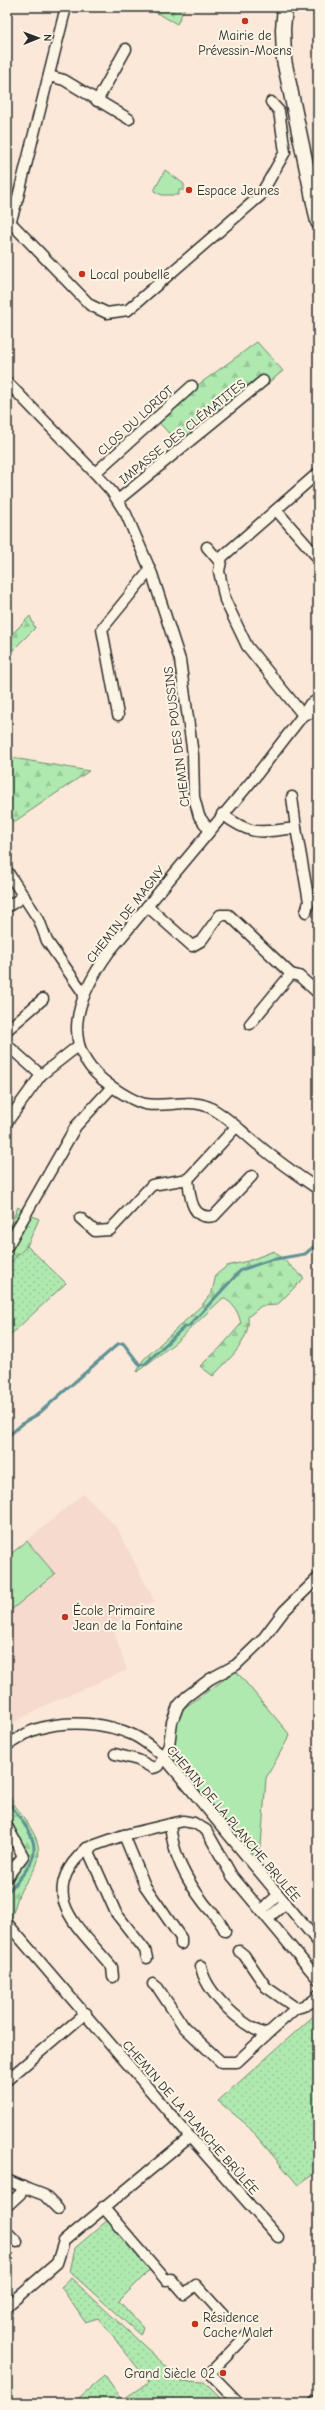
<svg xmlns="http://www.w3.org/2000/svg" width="325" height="2410" viewBox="0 0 325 2410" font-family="'Comic Neue',sans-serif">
	<defs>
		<pattern id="grass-dots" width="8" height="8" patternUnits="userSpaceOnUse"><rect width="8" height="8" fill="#afe9af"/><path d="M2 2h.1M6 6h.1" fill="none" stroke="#97c897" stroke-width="1.8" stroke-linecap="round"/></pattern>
		<pattern id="forest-firs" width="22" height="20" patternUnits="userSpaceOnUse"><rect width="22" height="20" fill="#afe9af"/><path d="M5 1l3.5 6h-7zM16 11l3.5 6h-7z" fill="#97c897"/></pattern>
		<pattern id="cemetery-stones" width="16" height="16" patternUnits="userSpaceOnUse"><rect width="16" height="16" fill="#afe9af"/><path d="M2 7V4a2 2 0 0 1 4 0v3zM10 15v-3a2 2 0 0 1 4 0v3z" fill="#97c897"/></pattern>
	</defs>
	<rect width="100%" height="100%" fill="#fbe8d9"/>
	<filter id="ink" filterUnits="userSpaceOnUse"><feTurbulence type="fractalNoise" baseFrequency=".025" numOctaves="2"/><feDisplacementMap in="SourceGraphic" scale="8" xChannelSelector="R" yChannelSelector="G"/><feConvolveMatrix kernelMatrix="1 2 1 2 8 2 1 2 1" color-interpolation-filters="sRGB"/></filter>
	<g filter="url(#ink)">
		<polygon fill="#f5dacd" points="83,1494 117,1528 155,1602 130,1609 114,1625 114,1632 127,1670 48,1704 7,1726 7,1557"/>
		<g fill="url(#grass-dots)" stroke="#6d8a6d">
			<polygon points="27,1246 66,1283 7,1338 7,1266"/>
			<polygon points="318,2012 318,2171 298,2185 246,2124 218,2101"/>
			<polygon points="109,2219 152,2268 119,2301 143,2327 140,2335 70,2272 75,2248"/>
			<polygon points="71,2278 182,2381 204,2382 225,2403 73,2403 105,2375 122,2400 149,2382 98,2318 85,2322 61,2287"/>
		</g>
		<g fill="url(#forest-firs)" stroke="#6d8a6d">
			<polygon points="257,342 283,371 192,444 175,440 154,417"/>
			<polygon points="30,616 35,628 7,656 7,639"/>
			<polygon points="7,757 89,771 14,822 7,813"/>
			<polygon points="18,1207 24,1212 39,1219 27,1246 7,1266 7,1232"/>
			<path d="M274,1251l30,27 -27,27 -16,1 -13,11c3,24 -20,43 -35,59l-13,-10 19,-17 22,-25c-2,-11 -8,-22 -18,-26l-47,44 -39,30 6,-12 59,-55 10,-13 4,-17 11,-9 21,-5z"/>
			<path d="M7,1788c6,25 37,43 31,72 -2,10 -12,21 -17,30 -6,11 -6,24 -14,34v-41l18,-27 -2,-10 -16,-34z"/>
		</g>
		<polygon fill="url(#cemetery-stones)" stroke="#6d8a6d" points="146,7 185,7 177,24"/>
		<g fill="#afe9af" stroke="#6d8a6d">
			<polygon points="165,170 184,184 184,190 179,190 179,195 162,195 154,191"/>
			<polygon points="27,1541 55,1574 11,1610 7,1606 7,1557"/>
			<polygon points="236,1671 290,1735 266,1778 261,1846 252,1861 181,1766 172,1760 174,1731 184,1708"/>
		</g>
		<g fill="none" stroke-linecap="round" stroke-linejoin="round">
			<g stroke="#609194" stroke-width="3">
				<polyline points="7,1437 26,1421 37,1415 118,1344 123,1343 140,1365 145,1364 183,1328 189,1326 241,1270 270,1260 305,1254 318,1243"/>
				<path d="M7,1798c5,11 13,19 19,29 20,29 -1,44 -19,66"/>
			</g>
			<g stroke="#2b2b2b" stroke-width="13">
				<g id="minor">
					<polyline points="49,76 64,80 129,119"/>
					<polyline points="97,101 126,49"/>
					<polyline points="7,222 13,225 90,305 107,313 128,310 260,196 285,152 279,111 271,102"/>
					<polyline points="7,225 11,220 18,197 66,7"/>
					<polyline points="7,382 95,473 112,492 126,514 152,574 180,660 193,755 194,797 199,816 209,830"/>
					<polyline points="95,473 192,386"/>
					<polyline points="118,500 263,381"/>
					<polyline points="276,510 318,558"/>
					<polyline points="207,547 219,561"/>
					<path d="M318,700l-8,4 -7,11 -48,62 -146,175c-32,45 -53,96 2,134 10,7 22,15 34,18 21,4 44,-6 64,3 18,9 32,24 48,37 19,16 40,31 61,45"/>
					<polyline points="118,715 102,629 150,570"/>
					<polyline points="303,715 247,646 225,600 219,571 222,557 318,473"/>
					<polyline points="303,715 318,711"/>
					<polyline points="292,797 296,828"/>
					<path d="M222,814c31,23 38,18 74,14l13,74 -3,10"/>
					<polyline points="7,871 39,920 47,941 84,994"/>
					<polyline points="147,906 192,946 201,941 220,915 229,915 291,974 299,976 318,993"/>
					<polyline points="7,907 24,896"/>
					<polyline points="250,1024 291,974"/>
					<polyline points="7,1030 43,999"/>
					<polyline points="7,1045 41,1075 78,1046"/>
					<polyline points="7,1122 41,1075"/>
					<path d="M188,1179c2,17 3,42 26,37l38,-40"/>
					<polyline points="80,1218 95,1231 110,1230 152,1185 188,1179 236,1127"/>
					<polyline points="7,1247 76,1126 112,1087"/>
					<path d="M7,1745c10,-5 19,-13 30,-16 29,-9 68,-7 96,6 11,5 21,14 30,21l155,186"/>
					<polyline points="115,1754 138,1760 153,1768 159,1766 169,1745 172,1722 178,1706 186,1697 210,1679 236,1665 262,1640 284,1611 318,1578"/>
					<polyline points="170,1824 124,1835 145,1886 181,1938 181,1944"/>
					<polyline points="7,1826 23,1856 7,1877"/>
					<polyline points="124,1835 87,1848 116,1913 145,1950 147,1958"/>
					<path d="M87,1848c-54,47 -7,80 25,119l1,10"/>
					<polyline points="262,1910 278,1895"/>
					<polyline points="268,1918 286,1903"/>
					<polyline points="7,1923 190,2137 278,2237"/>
					<path d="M225,1931c-5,-11 -14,-19 -21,-28 -19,-25 -31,-48 -34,-79l13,-3 11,2 12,7 26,46 86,103"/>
					<path d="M239,1951l5,4 22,32 30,21c9,-2 18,-5 22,-13"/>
					<path d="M201,1966c4,27 41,59 65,69l30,-27"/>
					<polyline points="153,1984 158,1988 184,2027 221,2062 237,2062 266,2035"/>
					<polyline points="7,2080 86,2013"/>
					<polyline points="7,2180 23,2187"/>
					<polyline points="7,2206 20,2194 23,2187 44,2195 58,2209"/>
					<polyline points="103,2207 166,2280 171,2279 184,2294 196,2285 225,2317"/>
					<polyline points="7,2232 17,2242"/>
					<polyline points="7,2306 57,2263 64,2241 190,2137"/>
					<polyline points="239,2403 210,2373 246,2336"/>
					<polyline points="314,2403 318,2400"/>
				</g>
			</g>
			<g stroke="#2b2b2b" stroke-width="17">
				<polyline id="secondary" points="285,7 283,29 284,60 318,222"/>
			</g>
			<use href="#minor" stroke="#fcf5e5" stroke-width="10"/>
			<use href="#secondary" stroke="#fcf5e5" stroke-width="14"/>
		</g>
	</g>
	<g fill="#c8321e" stroke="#fcf5e5" stroke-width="1.5">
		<circle cx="245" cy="21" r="4"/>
		<circle cx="189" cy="190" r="4"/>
		<circle cx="82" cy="274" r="4"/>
		<circle cx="65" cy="1617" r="4"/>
		<circle cx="195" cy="2324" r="4"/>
		<circle cx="223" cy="2373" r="4"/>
	</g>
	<g text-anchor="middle" stroke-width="4" stroke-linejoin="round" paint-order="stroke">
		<g font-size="13" fill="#2b2b2b" stroke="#fcf5e5" text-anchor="start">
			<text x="245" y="40" text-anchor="middle">Mairie de<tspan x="245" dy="15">Prévessin-Moens</tspan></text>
			<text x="197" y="195">Espace Jeunes</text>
			<text x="90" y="279">Local poubelle</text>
			<text x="73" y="1615">École Primaire<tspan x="73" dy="15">Jean de la Fontaine</tspan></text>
			<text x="203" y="2322">Résidence<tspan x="203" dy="15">Cache Malet</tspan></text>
			<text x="215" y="2378" text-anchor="end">Grand Siècle 02</text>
		</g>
		<g font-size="13" fill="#2b2b2b" stroke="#fcf5e5">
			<text transform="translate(135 420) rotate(-42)" y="5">CLOS DU LORIOT</text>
			<text transform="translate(182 431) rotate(-39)" y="5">IMPASSE DES CLÉMATITES</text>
			<text transform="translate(176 737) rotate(-97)" y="5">CHEMIN DES POUSSINS</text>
			<text transform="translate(125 914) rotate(-52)" y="5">CHEMIN DE MAGNY</text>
			<text transform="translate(234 1823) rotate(50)" y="5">CHEMIN DE LA PLANCHE BRULÉE</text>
			<text transform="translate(191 2117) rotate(49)" y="5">CHEMIN DE LA PLANCHE BRÛLÉE</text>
		</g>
	</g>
	<rect width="325" height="2410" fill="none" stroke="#fcf5e5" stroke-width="24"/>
	<rect x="12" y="12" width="301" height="2386" fill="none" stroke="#2b2b2b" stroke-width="1.5" filter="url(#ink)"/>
	<g transform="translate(38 38) rotate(89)" stroke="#fcf5e5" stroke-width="3" paint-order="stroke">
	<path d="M0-3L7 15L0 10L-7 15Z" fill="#2b2b2b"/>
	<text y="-6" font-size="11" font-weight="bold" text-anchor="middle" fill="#2b2b2b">N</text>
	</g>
</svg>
